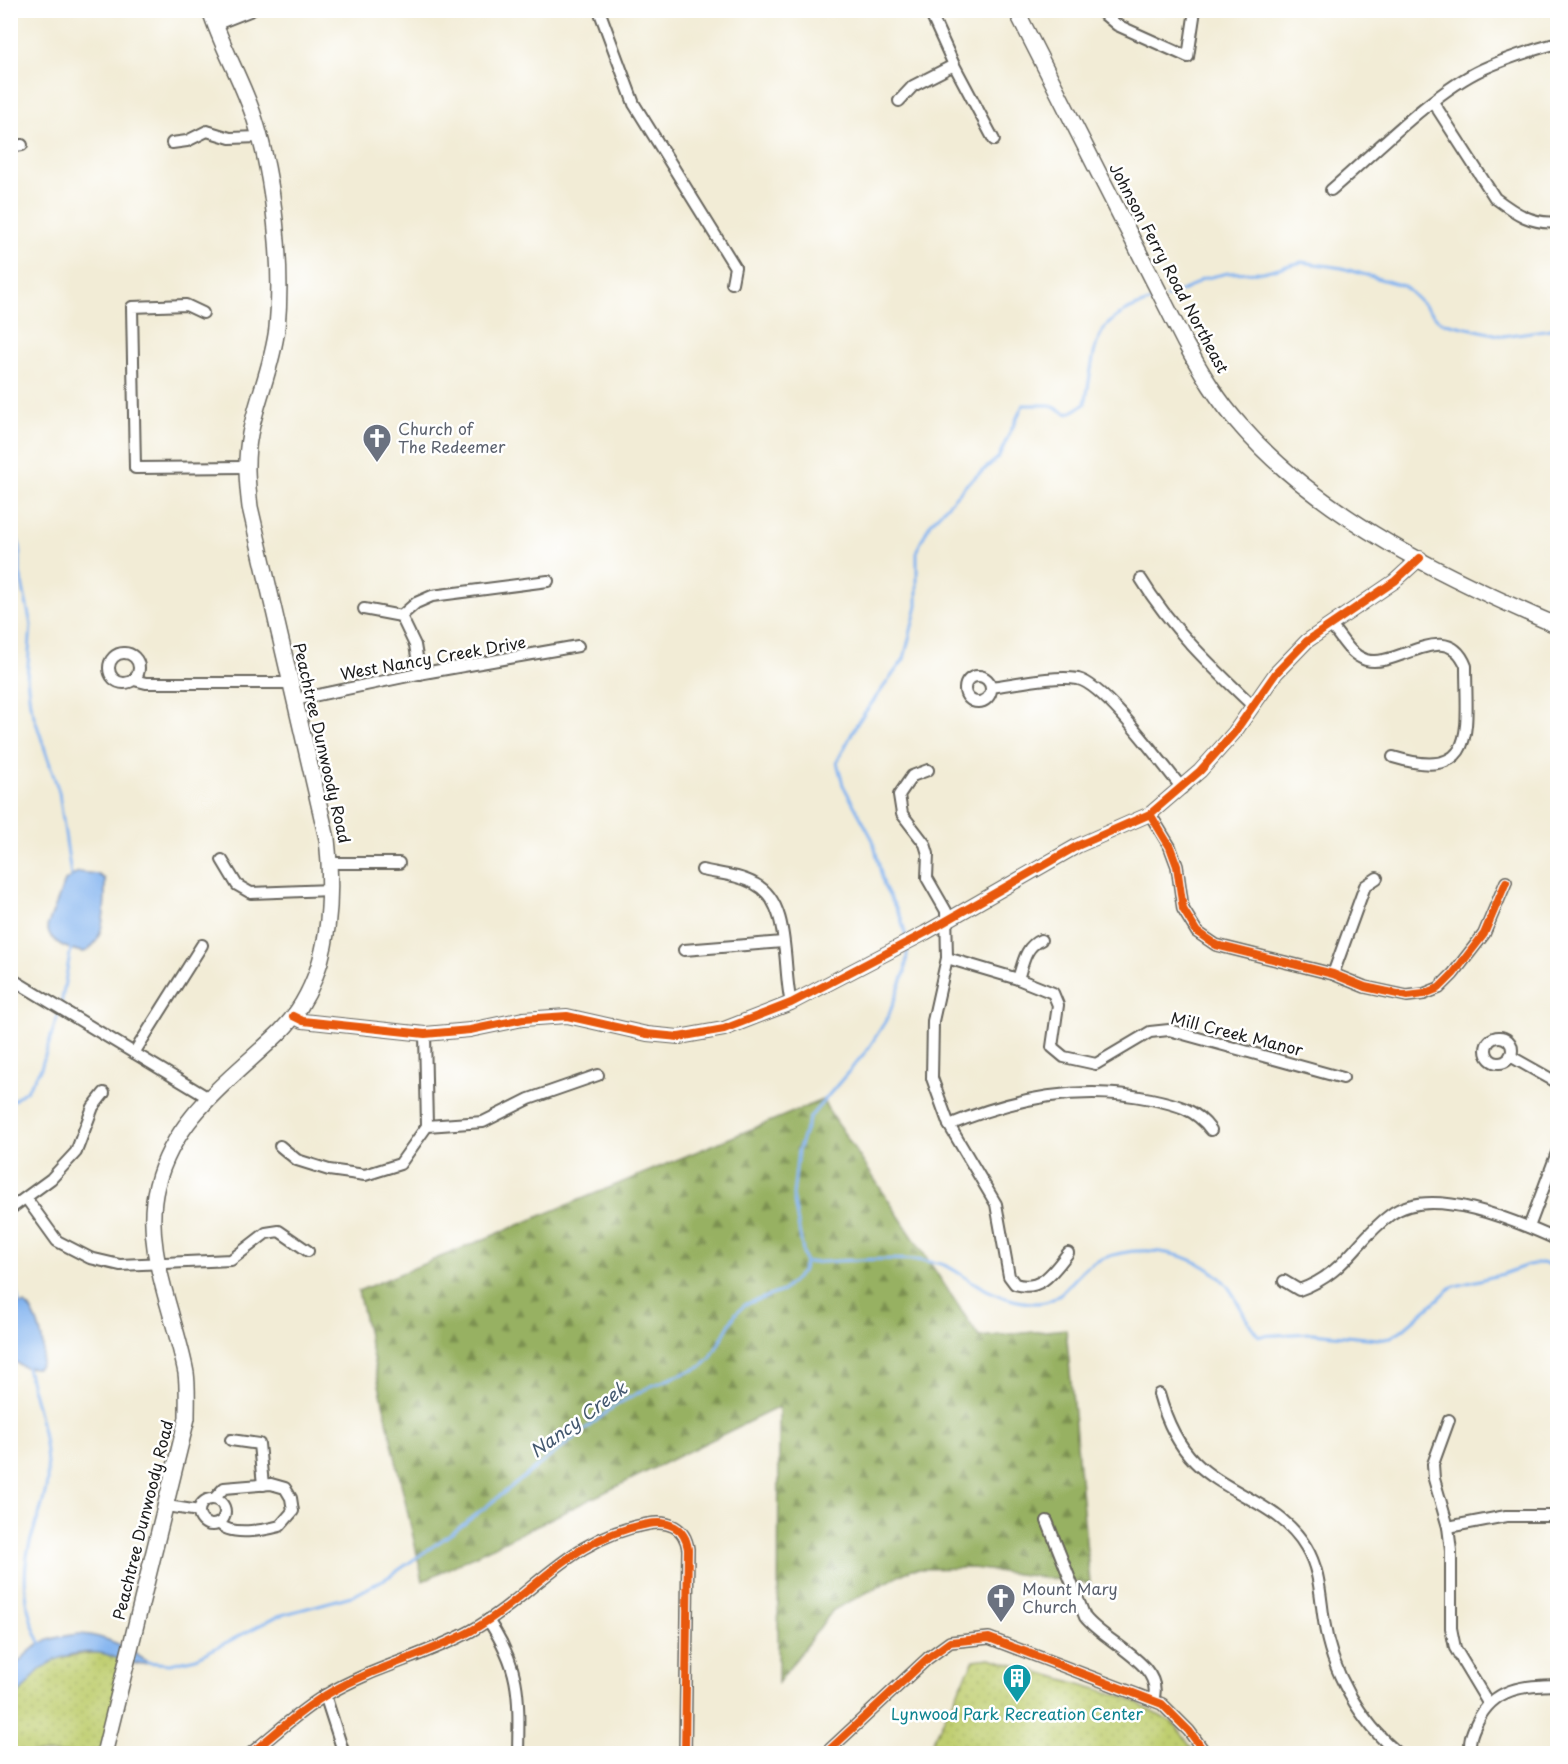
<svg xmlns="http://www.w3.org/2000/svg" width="1568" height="1764" viewBox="0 0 1568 1764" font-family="'Playpen Sans',sans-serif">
	<defs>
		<pattern id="forest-firs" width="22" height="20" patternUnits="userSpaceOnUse" patternTransform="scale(1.5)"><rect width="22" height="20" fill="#97b162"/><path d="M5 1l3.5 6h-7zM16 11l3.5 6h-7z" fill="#7a8f50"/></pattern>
		<pattern id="park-dots" width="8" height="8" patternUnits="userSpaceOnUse" patternTransform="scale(1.5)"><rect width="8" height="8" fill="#bfce70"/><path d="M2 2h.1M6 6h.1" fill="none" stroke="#a4b060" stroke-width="1.8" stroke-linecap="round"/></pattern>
	</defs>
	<rect width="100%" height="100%" fill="#fff"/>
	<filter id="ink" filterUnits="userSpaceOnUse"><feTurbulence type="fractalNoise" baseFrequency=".0167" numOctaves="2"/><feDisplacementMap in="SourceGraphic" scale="12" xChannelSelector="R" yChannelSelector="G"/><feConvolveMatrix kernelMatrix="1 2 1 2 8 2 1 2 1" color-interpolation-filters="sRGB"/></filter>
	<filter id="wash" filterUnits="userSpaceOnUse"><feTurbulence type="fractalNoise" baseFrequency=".008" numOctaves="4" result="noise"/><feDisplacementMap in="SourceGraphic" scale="24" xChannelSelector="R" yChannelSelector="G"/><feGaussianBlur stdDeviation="1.35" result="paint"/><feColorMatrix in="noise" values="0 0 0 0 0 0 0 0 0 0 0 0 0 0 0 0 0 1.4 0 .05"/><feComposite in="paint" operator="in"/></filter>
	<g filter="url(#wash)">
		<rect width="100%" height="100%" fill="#f2ecd6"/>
		<polygon fill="url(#forest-firs)" stroke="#5a663f" stroke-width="1.5" points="822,1100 979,1337 1066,1329 1090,1584 973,1568 912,1569 833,1610 778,1683 779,1407 423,1581 358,1291"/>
		<g fill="url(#park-dots)" stroke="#6e7546" stroke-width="1.5">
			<polygon points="130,1648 105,1753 11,1753 10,1664"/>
			<polygon points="990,1658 1128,1698 1175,1724 1195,1753 926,1754 974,1660"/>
		</g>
		<g fill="#83b4ef" stroke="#506886" stroke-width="1.5">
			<path d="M78,872l19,2 8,5c0,20 2,64 -21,73 -15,-2 -34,-9 -37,-25l18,-46z"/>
			<path d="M19,1305l5,-1c14,5 27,55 13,64l-13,-1 -13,-7v-50z"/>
			<path d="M80,1634c27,2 47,13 69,29 -18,4 -28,-4 -44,-9 -25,-6 -56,4 -72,23 -7,9 -12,17 -22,23v-29c22,-27 34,-34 69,-37z"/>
		</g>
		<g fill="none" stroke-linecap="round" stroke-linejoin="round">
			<g stroke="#83b4ef" stroke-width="3">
				<polyline points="1166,297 1189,288 1202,279 1228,273 1263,272 1302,262 1342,268 1404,286 1441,322 1503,336 1558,328"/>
				<polyline points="10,517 20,547 20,573 31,625 27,678 30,704 59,792 71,875"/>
				<path d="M906,937l-5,-19 -17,-32 -11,-46 -30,-55 -6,-23 21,-40 46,-63 13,-53v-56l13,-26 37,-40 31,-26 25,-53h27l18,9 17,-10c12,-58 3,-86 71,-104"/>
				<polyline points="61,1005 71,948"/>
				<polyline points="10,1103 27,1090 41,1068 59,1012"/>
				<polyline points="10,1253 19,1305"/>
				<path d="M805,1263c33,-2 107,-8 136,1 13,4 21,12 32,18 17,11 43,22 64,21 23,0 34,-23 50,-36 38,-27 107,-19 138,16 15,17 18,37 34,53l53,-3 66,6 13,-2 11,-7 50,-43 51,-13 25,-9 13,-2 17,3"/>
				<path d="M27,1368c9,37 22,73 20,113 -2,22 -11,40 -17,62 -9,32 -5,73 12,103"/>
				<polyline points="146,1662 170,1664 196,1658 278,1616 355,1595 390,1576 455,1531 616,1405 651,1386 701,1367 710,1359 736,1313 746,1304 783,1291 802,1272 805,1263 793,1196 798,1151 810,1117 868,1049 888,1017 905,972 908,946"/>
			</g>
		</g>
	</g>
	<g filter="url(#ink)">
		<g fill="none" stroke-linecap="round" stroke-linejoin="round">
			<g stroke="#67655d" stroke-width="14">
				<g id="minor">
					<polyline points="599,10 634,104 735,267 732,283"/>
					<polyline points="929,10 954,65 994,140"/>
					<polyline points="1099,10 1117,25 1188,57 1195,10"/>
					<polyline points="214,25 252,10"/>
					<polyline points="899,101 913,86 954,65"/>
					<path d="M1433,102l62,96c20,15 37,27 63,24"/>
					<polyline points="172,143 187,141 207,131 230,138 259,137"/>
					<polyline points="10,147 22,145"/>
					<path d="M1331,190c43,-37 102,-98 152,-121 24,-11 49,-19 75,-26"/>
					<polyline points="203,313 186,305 132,307 135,468 246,467"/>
					<path d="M1141,579c29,48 71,88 111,126"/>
					<polyline points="364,609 401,616"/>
					<polyline points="401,616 416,603 432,596 548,581"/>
					<polyline points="401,616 415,645 420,674"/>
					<path d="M1330,625c12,12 18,29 36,35 31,9 81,-43 100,6 0,63 13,117 -73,91"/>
					<circle cx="124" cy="668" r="15"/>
					<circle cx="978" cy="689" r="13"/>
					<polyline points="134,680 146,683 290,683"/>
					<path d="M991,687c24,-3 63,-12 87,-8 27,6 84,85 104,109"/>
					<polyline points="294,700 418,674 578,646"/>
					<path d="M928,770l-16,6 -13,19 3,19 23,30 3,10 -1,24 19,33 1,47 -14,63 -1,57 17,47 47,79 13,72 6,8c26,8 38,-12 53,-31"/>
					<polyline points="1150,814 1170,847 1177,866 1183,909 1197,932 1216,945 1333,974 1365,987 1407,996 1424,994 1439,988 1453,974 1484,934 1506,882"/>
					<polyline points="222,860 237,885 251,893 331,890"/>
					<polyline points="330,863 399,863"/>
					<path d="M702,870c18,4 37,5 53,14 37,19 27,84 36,119"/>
					<polyline points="684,950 783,942"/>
					<polyline points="947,958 1018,979 1053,993 1058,1005 1052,1047 1064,1057 1096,1064 1150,1032 1169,1030 1343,1078"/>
					<polyline points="1333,974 1365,886 1377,878"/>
					<polyline points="10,978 207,1097"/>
					<path d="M1018,979c5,-15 7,-33 23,-39"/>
					<circle cx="1499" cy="1050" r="13"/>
					<polyline points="134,1053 202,945"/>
					<polyline points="1510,1056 1558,1083"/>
					<path d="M949,1125c65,-27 132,-41 202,-26 24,5 45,10 60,31"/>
					<polyline points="427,1126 483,1122 529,1099 598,1075"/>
					<polyline points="280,1146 297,1160 329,1170 365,1175 400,1164 427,1126 425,1034"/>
					<polyline points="26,1198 57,1241 90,1258 120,1265 231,1260 266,1233 279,1231 308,1251"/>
					<polyline points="10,1209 51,1179 76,1152 93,1107 104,1093"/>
					<polyline points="1529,1227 1558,1150"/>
					<path d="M1284,1281l15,9c46,-16 56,-49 91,-75 41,-31 126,6 168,25"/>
					<path d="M1159,1394c7,25 17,49 36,68 33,33 86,42 111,85 14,23 14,49 18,74 7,50 36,101 75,133"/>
					<polyline points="1449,1420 1433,1464 1434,1479 1448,1527 1451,1551 1451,1628 1455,1648 1488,1703"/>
					<polyline points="231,1440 259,1444 263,1485"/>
					<circle cx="212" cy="1512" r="13"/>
					<path d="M214,1499l10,-11 47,-4 14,4 6,10 2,13 -13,15c-15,4 -50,11 -61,-3"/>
					<polyline points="167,1506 199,1511"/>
					<path d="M1047,1521l38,96c20,26 81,48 68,83"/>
					<polyline points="1448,1527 1506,1516 1558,1516"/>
					<path d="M488,1620c33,49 31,76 30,134"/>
					<polyline points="325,1695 344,1754"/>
					<path d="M250,1754c25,-20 49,-43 76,-59 45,-27 99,-39 145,-64 65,-37 97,-93 177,-107 20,-4 37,3 40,25l-3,205"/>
					<polyline points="825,1754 928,1658 950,1642 989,1638 1162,1704 1189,1731 1206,1754"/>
					<path d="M1471,1754c-3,-12 1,-22 6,-32 17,-35 46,-36 81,-37"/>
				</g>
			</g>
			<g stroke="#67655d" stroke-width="16">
				<polyline id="tertiary" points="293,1016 303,1021 425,1034 470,1030 523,1019 567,1016 647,1034 679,1037 724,1029 791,1003 925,933 1077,846 1150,814 1200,771 1234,733 1276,673 1307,641 1395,581 1420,558"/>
			</g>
			<g stroke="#67655d" stroke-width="18">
				<g id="secondary">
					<path d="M1016,10l169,333c16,29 33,58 56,83 80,92 206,152 317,200"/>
					<path d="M104,1754l83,-336c0,-15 1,-30 -1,-45 -11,-60 -45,-126 -29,-188 18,-70 75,-106 123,-153 50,-50 54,-128 47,-193l-77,-332c-3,-25 -5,-48 0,-73 7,-35 23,-70 27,-106 6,-61 -3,-149 -22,-208 -12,-38 -33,-72 -45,-110"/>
				</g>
			</g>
			<use href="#minor" stroke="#fff" stroke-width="10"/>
			<use href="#tertiary" stroke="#fff" stroke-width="14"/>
			<use href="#secondary" stroke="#fff" stroke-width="15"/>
			<g stroke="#fff" stroke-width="11">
				<g id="cycleway">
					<polyline points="1150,814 1170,847 1177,866 1183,909 1197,932 1216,945 1333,974 1365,987 1407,996 1424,994 1439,988 1453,974 1484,934 1506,882"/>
					<polyline points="293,1016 303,1021 425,1034 470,1030 523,1019 567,1016 647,1034 679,1037 724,1029 791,1003 925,933 1077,846 1150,814 1200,771 1234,733 1276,673 1307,641 1395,581 1420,558"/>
					<path d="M250,1754c25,-20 49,-43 76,-59 45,-27 99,-39 145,-64 65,-37 97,-93 177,-107 20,-4 37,3 40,25l-3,205"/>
					<polyline points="825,1754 928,1658 950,1642 989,1638 1162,1704 1189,1731 1206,1754"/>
				</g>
			</g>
			<use href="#cycleway" stroke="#e8590c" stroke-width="8"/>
		</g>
	</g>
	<defs>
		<g id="church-pin" transform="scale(1.5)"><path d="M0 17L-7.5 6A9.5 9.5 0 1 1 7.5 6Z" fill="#6b7280" stroke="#fff"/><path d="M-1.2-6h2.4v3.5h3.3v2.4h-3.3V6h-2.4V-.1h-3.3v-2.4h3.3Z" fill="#fff"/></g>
		<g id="building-pin" transform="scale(1.5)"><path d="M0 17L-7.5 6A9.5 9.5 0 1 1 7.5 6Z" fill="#0f9aa8" stroke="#fff"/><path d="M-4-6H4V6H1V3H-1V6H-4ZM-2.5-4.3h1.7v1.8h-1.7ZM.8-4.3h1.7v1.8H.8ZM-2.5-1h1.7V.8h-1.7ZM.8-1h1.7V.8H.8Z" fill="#fff"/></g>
	</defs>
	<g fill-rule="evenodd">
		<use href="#church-pin" x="377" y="438"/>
		<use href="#church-pin" x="1001" y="1598"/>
		<use href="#building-pin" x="1017" y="1678"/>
	</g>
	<g text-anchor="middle" stroke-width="5" stroke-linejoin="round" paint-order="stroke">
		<g font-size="16" fill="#1c1c1c" stroke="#fff">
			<text transform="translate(1169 268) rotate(62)" y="6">Johnson Ferry Road Northeast</text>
			<text transform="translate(433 658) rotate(-10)" y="6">West Nancy Creek Drive</text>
			<text transform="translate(322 743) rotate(77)" y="6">Peachtree Dunwoody Road</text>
			<text transform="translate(1237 1034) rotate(14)" y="6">Mill Creek Manor</text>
			<text transform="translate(143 1520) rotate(-76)" y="6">Peachtree Dunwoody Road</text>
		</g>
		<g font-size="16" fill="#5b616d" stroke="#fff" text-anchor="start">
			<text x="398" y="435">Church of<tspan x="398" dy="18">The Redeemer</tspan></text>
			<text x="1022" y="1595">Mount Mary<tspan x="1022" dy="18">Church</tspan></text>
		</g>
		<g font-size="16" fill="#0d838f" stroke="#fff">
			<text x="1017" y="1720">Lynwood Park Recreation Center</text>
		</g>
		<g font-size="18" font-style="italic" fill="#455970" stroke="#fff">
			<text transform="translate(579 1420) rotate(-36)" y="6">Nancy Creek</text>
		</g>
	</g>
	<rect width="1568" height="1764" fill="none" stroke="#fff" stroke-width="36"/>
</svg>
